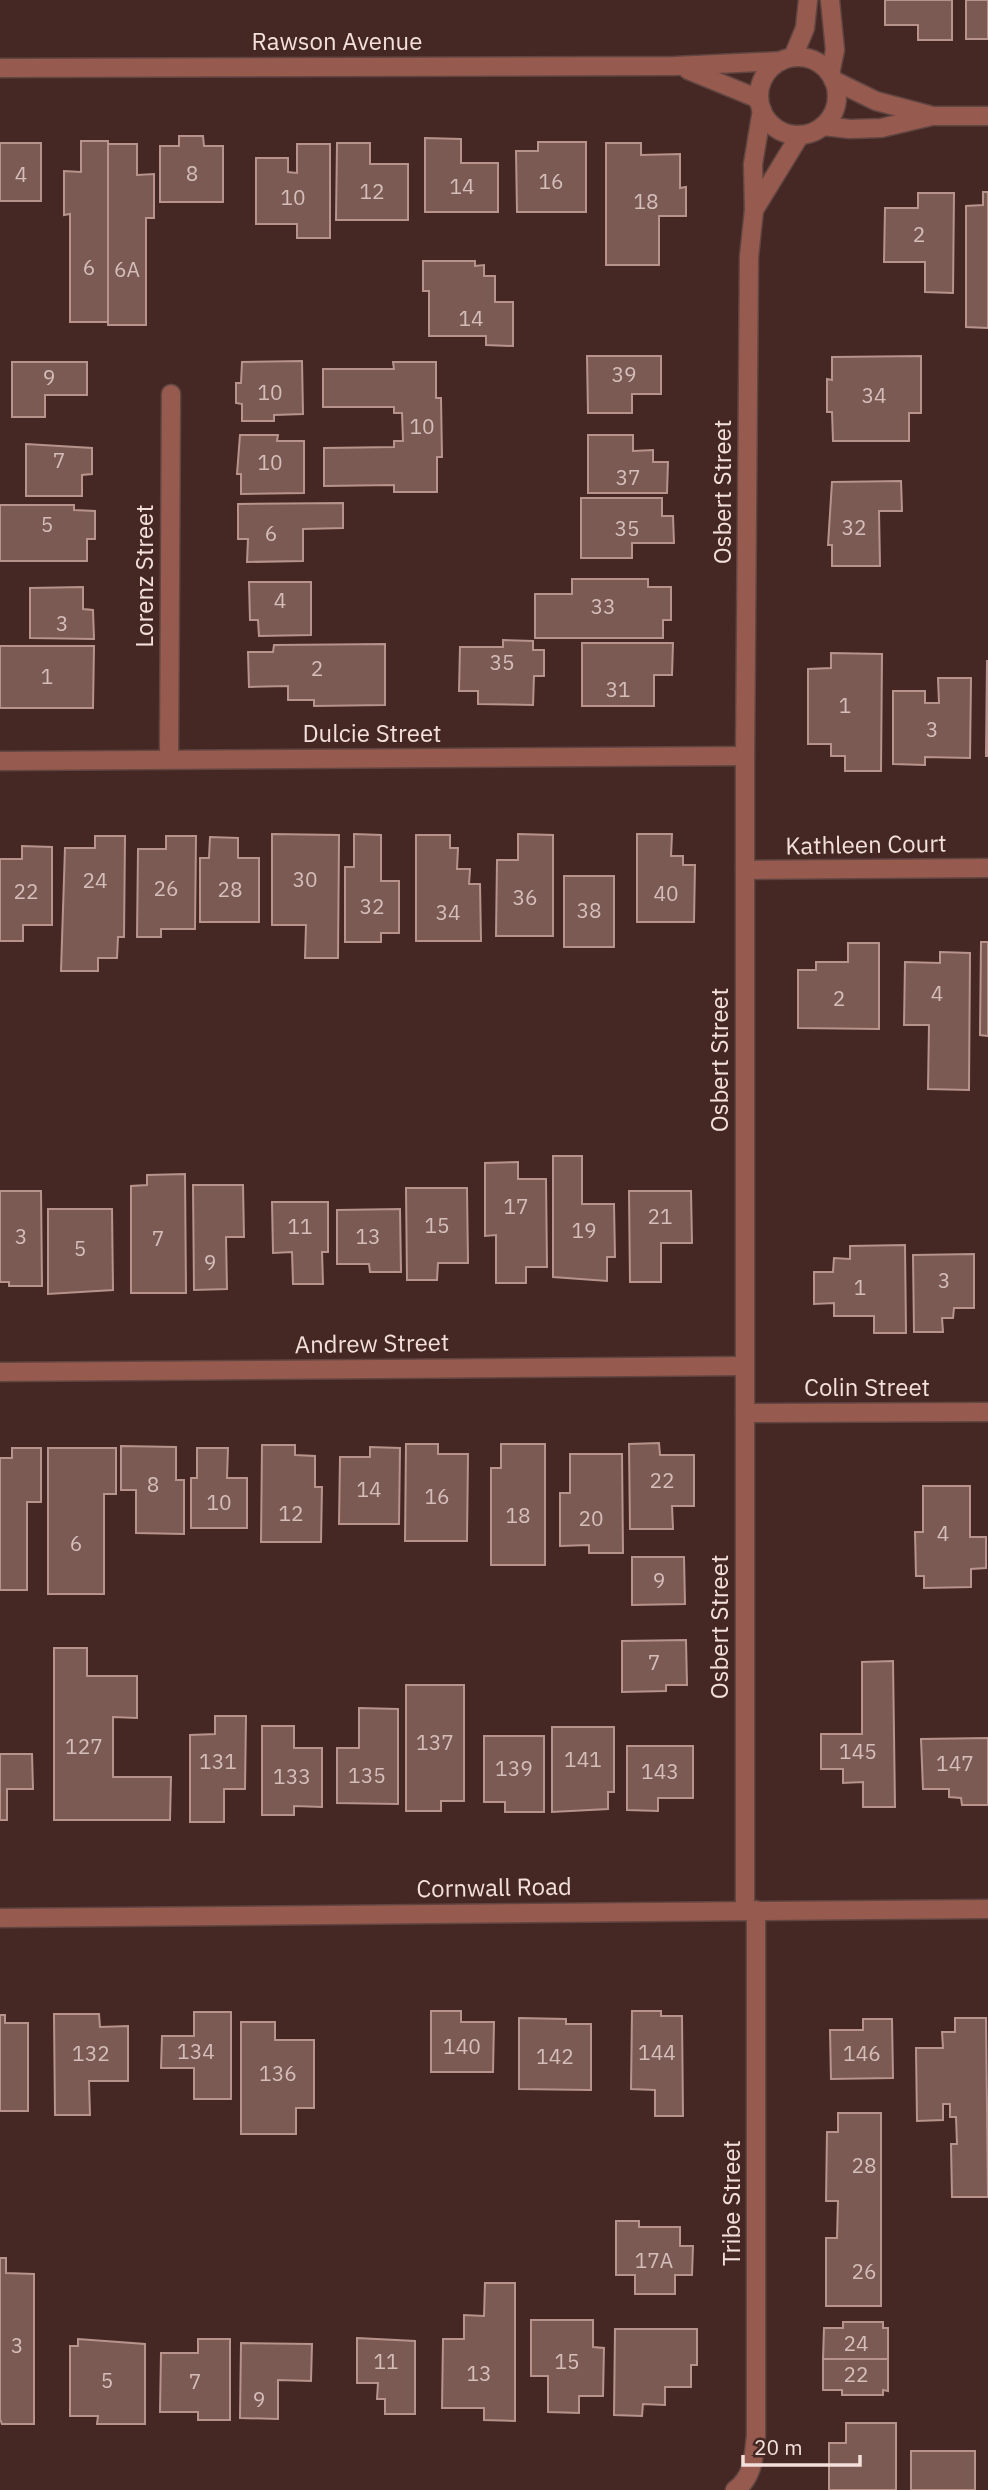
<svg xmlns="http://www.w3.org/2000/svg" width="988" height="2490" viewBox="0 0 988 2490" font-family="'IBM Plex Sans',sans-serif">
	<rect width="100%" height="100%" fill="#452823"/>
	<g fill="#7b5a54" stroke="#b7938c" stroke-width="2">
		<polygon points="885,0 952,0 952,40 918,40 918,25 885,25"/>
		<rect x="966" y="0" width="22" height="39"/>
		<polygon points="179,136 203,136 204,146 223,146 223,202 160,202 160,146 179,146"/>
		<polygon points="425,138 461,139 461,163 498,163 498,212 425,212"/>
		<polygon points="81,141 108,141 108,322 70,322 70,214 64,215 64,171 81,172"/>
		<polygon points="538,142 586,142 586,212 517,212 516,151 538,151"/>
		<rect x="0" y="143" width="41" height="58"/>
		<polygon points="337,143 370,143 370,164 408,164 408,220 336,220"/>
		<polygon points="606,143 641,143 641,155 680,154 680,188 686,187 686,216 659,216 659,265 606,265"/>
		<polygon points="108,144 137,144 137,175 154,174 154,218 146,218 146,325 108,325"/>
		<polygon points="297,144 330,144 330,238 297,238 297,224 256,224 256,158 288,158 288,172 297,173"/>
		<polygon points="983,192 988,192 988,328 966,327 966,206 983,205"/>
		<polygon points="918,193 954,193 953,293 925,292 925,262 884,262 885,208 918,208"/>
		<polygon points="423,261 475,261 475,266 484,265 484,276 495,276 495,302 513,302 513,346 486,345 486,336 429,336 429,291 423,291"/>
		<polygon points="587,356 661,356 661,394 632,394 632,413 588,413"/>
		<polygon points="921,356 921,413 909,413 909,441 833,441 832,412 827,412 827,379 832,380 832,357"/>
		<polygon points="302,361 303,414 274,415 274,421 242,421 242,404 236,403 236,383 241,383 242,362"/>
		<polygon points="12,362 87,362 87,395 45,395 45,417 12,417"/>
		<polygon points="393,362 436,362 436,398 441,398 442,457 437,457 437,492 394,492 394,485 324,486 324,448 394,447 394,441 403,441 402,413 394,413 394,407 323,407 323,369 394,369"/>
		<polygon points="240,435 278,435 277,441 304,441 304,493 241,494 241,474 237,474"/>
		<polygon points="588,435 633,435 633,451 653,450 653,462 668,462 667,493 588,493"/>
		<polygon points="26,444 92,448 92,474 82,475 82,496 26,496"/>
		<polygon points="901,481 902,511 879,511 880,566 832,566 832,545 828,545 832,482"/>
		<polygon points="581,498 662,498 662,516 673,516 674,543 632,543 632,558 581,558"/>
		<polygon points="343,503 343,528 303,529 303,561 247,562 248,539 238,539 238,504"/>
		<polygon points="0,505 74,505 74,510 95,511 95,539 87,539 87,561 0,561"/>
		<polygon points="572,579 648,579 648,587 671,587 671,620 663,620 663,638 535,638 535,594 572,594"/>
		<polygon points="249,582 311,582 311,635 259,636 258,620 250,620"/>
		<polygon points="83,587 83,609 93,610 94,639 30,638 30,588"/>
		<polygon points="503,640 533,641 533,650 544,650 544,676 534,676 533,705 478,704 478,691 459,691 460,647 503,647"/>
		<polygon points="582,643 673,643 672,675 654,675 654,706 582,706"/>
		<polygon points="385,644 385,705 314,706 314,700 288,700 288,686 249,687 248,652 273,652 274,645"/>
		<polygon points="0,646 94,646 93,708 0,708"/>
		<polygon points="831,653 882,654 881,771 845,771 845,756 831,756 831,744 808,744 808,669 831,668"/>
		<polygon points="987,661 988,661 988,756 986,756"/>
		<polygon points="938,678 971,678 970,758 925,757 925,765 893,764 893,691 925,691 925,703 939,703"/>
		<polygon points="272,834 339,835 338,958 305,958 306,925 272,925"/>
		<polygon points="354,834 381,835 381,881 399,881 399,933 381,933 381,942 345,942 345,867 354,867"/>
		<polygon points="518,834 553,835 553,936 496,936 497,860 518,860"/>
		<polygon points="637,834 672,834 671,856 683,856 683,865 695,865 694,922 637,922"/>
		<polygon points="416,835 450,835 450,848 458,848 457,869 470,869 469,884 480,884 481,941 416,941"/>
		<polygon points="95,836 125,836 124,937 118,937 117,958 98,958 98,971 61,971 65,848 95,848"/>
		<polygon points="166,836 196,836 195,929 161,929 161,937 137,937 138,849 166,849"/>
		<polygon points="210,837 238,838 238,858 259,858 259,922 200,922 200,858 209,858"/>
		<polygon points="22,846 52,847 52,925 23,925 23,941 0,941 0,859 22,859"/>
		<rect x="564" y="876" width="50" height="71"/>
		<polygon points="981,942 988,942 988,1036 980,1035"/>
		<polygon points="848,943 879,943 879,1029 798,1028 798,970 816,970 816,962 848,962"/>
		<polygon points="940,952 970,953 969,1090 928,1089 929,1025 904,1025 905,962 940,963"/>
		<polygon points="553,1156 582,1156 582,1204 614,1204 615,1257 607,1257 607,1281 553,1277"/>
		<polygon points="518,1162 518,1179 546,1179 547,1267 526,1267 526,1283 496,1283 496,1235 485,1236 485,1163"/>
		<polygon points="185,1174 186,1293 131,1293 131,1186 147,1185 147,1175"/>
		<polygon points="193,1185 243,1185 244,1237 226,1237 227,1289 194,1290"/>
		<polygon points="406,1188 467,1188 468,1263 438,1263 437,1280 407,1280"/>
		<polygon points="0,1191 41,1191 42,1286 9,1286 9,1282 0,1282"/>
		<polygon points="629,1191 691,1191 692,1243 661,1243 661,1282 630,1282"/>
		<polygon points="272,1202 328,1202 328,1252 322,1252 323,1284 293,1284 292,1252 273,1253"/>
		<polygon points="48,1209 112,1209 113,1290 48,1294"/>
		<polygon points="400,1209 401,1272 370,1272 369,1264 337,1264 337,1210"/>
		<polygon points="905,1245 906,1333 874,1333 874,1316 834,1316 834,1303 814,1304 814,1272 833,1272 834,1258 850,1259 850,1246"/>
		<polygon points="974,1254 974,1308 954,1308 953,1318 942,1318 943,1332 914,1332 913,1255"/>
		<polygon points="659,1443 660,1455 694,1455 694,1506 672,1506 673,1529 630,1529 629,1444"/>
		<polygon points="406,1444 438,1444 438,1454 468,1454 467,1541 405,1541"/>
		<polygon points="501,1444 545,1444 545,1565 491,1565 491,1468 501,1468"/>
		<polygon points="262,1445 295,1445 295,1455 315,1456 315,1487 322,1487 321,1542 261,1542"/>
		<polygon points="121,1446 176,1447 176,1480 184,1480 184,1534 136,1533 136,1490 121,1490"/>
		<polygon points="370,1447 400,1448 399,1524 339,1524 340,1457 370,1457"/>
		<polygon points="12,1448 41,1448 41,1502 27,1502 27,1590 0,1590 0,1458 12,1458"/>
		<polygon points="48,1448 116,1448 116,1494 104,1494 104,1594 48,1594"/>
		<polygon points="197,1448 228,1448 227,1478 247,1478 247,1528 191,1528 191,1478 197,1478"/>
		<polygon points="570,1454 622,1454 623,1553 589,1553 589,1545 560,1546 560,1493 570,1493"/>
		<polygon points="923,1486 970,1486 970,1537 986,1537 986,1568 971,1569 971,1587 924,1588 924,1576 916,1576 915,1532 923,1532"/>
		<polygon points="632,1557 684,1557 685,1604 632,1605"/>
		<polygon points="686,1640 687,1685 666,1685 666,1691 622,1692 622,1641"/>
		<polygon points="54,1648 87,1648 87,1676 137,1676 137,1718 113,1717 113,1777 171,1777 170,1820 54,1820"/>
		<polygon points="893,1661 895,1807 863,1807 863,1782 843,1783 843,1769 821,1769 821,1734 862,1734 862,1662"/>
		<polygon points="406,1685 464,1685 464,1801 441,1801 441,1811 406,1811"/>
		<polygon points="359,1708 398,1709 398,1804 337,1803 337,1748 359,1748"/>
		<polygon points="215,1716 246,1716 245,1789 224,1789 224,1822 190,1822 190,1735 215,1734"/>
		<polygon points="262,1726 294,1726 294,1748 322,1748 322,1807 294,1806 294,1815 262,1815"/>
		<polygon points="552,1727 614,1727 614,1792 608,1792 608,1809 552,1812"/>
		<polygon points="484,1736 544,1736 544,1812 505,1812 505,1802 484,1802"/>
		<polygon points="988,1738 988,1805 962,1805 961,1798 949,1797 949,1789 923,1789 921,1739"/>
		<polygon points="627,1746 693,1746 693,1798 658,1798 658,1811 627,1810"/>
		<polygon points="0,1754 32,1754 33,1789 7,1789 7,1820 0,1820"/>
		<polygon points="431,2011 461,2011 461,2022 494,2022 493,2072 431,2072"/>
		<polygon points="632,2011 661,2011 661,2016 682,2016 683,2116 655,2116 655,2090 631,2089"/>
		<polygon points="194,2012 231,2012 231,2099 194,2099 194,2068 161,2068 162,2036 194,2036"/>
		<polygon points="54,2014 99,2014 100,2027 128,2026 128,2081 89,2081 90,2115 55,2115"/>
		<polygon points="0,2015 5,2015 5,2023 28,2023 28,2111 0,2111"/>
		<polygon points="519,2018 566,2019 566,2024 591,2024 591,2090 519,2089"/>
		<polygon points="955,2018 986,2018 988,2197 952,2197 951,2144 957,2144 956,2117 950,2117 950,2104 943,2104 943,2120 917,2121 916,2048 943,2048 942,2032 955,2032"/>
		<polygon points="863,2019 892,2019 893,2078 831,2079 830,2030 863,2030"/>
		<polygon points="241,2022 275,2022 275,2040 314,2040 314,2108 296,2108 296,2134 241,2134"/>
		<polygon points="838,2113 881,2113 881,2306 826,2306 826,2238 837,2238 838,2201 826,2201 827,2132 838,2132"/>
		<polygon points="616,2221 639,2221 639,2227 680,2227 680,2246 693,2246 692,2275 675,2275 675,2294 635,2294 635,2275 616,2275"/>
		<polygon points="0,2258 6,2258 6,2273 34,2274 34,2424 2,2424 0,2419"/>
		<polygon points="485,2283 515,2283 515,2421 484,2420 484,2408 442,2408 443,2339 464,2339 464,2315 484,2316"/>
		<polygon points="531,2320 593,2320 593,2347 604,2348 603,2396 579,2396 579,2413 548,2412 548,2376 531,2376"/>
		<polygon points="843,2322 883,2322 883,2328 888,2328 888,2359 823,2359 824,2328 843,2328"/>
		<polygon points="615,2329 697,2329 697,2365 691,2365 691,2387 665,2387 665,2405 643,2404 642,2416 614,2415"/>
		<polygon points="357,2338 415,2341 415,2414 385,2414 385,2399 377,2399 378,2383 357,2383"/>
		<polygon points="78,2339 145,2344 145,2424 97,2424 98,2416 70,2416 70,2346 78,2346"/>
		<polygon points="198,2339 230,2339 230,2420 198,2420 198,2412 160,2412 161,2353 198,2353"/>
		<polygon points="241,2343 312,2344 311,2381 278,2380 278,2419 240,2418"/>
		<polygon points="823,2359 888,2359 888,2391 883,2390 883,2395 842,2395 842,2390 823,2390"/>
		<polygon points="846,2423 896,2423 896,2490 829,2490 829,2443 846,2443"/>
		<rect x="911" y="2451" width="64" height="39"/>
	</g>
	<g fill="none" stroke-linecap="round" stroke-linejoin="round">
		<g stroke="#614541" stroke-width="21">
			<g id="minor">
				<polyline points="830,0 835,50 830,74"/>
				<polyline points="793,57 805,28 808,0"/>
				<circle cx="798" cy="96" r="39"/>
				<polyline points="0,68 675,66 781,61"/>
				<polyline points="688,70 759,99"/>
				<polyline points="833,80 876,101 929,115"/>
				<polyline points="823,126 850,129 881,128 932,116 988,116"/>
				<polyline points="754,210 800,135"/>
				<polyline points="169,759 171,394"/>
				<polyline points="0,761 745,756"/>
				<polyline points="745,870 988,868"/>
				<polyline points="0,1372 744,1366"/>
				<polyline points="745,1413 988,1412"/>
				<polyline points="745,1910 745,756 749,257 754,210 753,164 762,110"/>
				<polyline points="0,1918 988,1909"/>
				<path d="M735,2490c18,-12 19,-34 21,-55v-525"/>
			</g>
		</g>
		<use href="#minor" stroke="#975a4f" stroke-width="18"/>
	</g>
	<g text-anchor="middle" stroke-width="5" stroke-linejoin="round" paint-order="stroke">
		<g font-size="21" fill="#d5beba">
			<text x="192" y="181">8</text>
			<text x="21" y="182">4</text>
			<text x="551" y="189">16</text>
			<text x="462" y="194">14</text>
			<text x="372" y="199">12</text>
			<text x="293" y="205">10</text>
			<text x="646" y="209">18</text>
			<text x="919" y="242">2</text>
			<text x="89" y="275">6</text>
			<text x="127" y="277">6A</text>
			<text x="471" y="326">14</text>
			<text x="624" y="382">39</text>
			<text x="49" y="385">9</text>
			<text x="270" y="400">10</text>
			<text x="874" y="403">34</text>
			<text x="422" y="434">10</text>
			<text x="59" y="468">7</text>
			<text x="270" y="470">10</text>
			<text x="628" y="485">37</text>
			<text x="47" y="532">5</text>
			<text x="854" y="535">32</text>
			<text x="627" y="536">35</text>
			<text x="271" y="541">6</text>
			<text x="280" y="608">4</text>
			<text x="603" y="614">33</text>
			<text x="62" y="631">3</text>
			<text x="502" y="670">35</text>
			<text x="317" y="676">2</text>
			<text x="47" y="684">1</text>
			<text x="618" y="697">31</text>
			<text x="845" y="713">1</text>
			<text x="932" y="737">3</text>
			<text x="305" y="887">30</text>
			<text x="95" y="888">24</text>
			<text x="166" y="896">26</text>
			<text x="230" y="897">28</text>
			<text x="26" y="899">22</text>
			<text x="666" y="901">40</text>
			<text x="525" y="905">36</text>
			<text x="372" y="914">32</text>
			<text x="589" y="918">38</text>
			<text x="448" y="920">34</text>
			<text x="937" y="1001">4</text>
			<text x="839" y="1006">2</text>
			<text x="516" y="1214">17</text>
			<text x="660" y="1224">21</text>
			<text x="437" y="1233">15</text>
			<text x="300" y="1234">11</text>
			<text x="584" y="1238">19</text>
			<text x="21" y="1244">3</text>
			<text x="368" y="1244">13</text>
			<text x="158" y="1246">7</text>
			<text x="80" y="1256">5</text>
			<text x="210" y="1270">9</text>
			<text x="944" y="1288">3</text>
			<text x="860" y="1295">1</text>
			<text x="662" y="1488">22</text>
			<text x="153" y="1492">8</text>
			<text x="369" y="1497">14</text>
			<text x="437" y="1504">16</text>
			<text x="219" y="1510">10</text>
			<text x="291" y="1521">12</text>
			<text x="518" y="1523">18</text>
			<text x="591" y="1526">20</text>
			<text x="943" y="1541">4</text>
			<text x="76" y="1551">6</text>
			<text x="659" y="1588">9</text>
			<text x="654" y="1670">7</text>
			<text x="435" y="1750">137</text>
			<text x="84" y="1754">127</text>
			<text x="858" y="1759">145</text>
			<text x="583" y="1767">141</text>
			<text x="218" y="1769">131</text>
			<text x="955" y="1771">147</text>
			<text x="514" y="1776">139</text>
			<text x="660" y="1779">143</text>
			<text x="367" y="1783">135</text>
			<text x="292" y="1784">133</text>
			<text x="462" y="2054">140</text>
			<text x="196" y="2059">134</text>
			<text x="657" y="2060">144</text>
			<text x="91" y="2061">132</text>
			<text x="862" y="2061">146</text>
			<text x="555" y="2064">142</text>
			<text x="278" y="2081">136</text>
			<text x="864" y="2173">28</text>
			<text x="654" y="2268">17A</text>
			<text x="864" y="2279">26</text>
			<text x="856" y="2351">24</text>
			<text x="17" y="2353">3</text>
			<text x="386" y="2369">11</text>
			<text x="567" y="2369">15</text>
			<text x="479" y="2381">13</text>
			<text x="856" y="2382">22</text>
			<text x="107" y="2388">5</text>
			<text x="195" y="2389">7</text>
			<text x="259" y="2407">9</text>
		</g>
		<g font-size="24" fill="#f3e0dc" stroke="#452823">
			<text x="337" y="50">Rawson Avenue</text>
			<text transform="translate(723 492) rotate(-90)" y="8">Osbert Street</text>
			<text transform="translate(145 576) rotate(-90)" y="8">Lorenz Street</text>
			<text x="372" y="742">Dulcie Street</text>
			<text transform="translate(866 845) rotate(-1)" y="8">Kathleen Court</text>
			<text transform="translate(720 1060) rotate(-90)" y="8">Osbert Street</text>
			<text transform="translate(372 1344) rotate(-1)" y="8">Andrew Street</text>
			<text x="867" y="1396">Colin Street</text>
			<text transform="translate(720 1627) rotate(-90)" y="8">Osbert Street</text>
			<text transform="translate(494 1888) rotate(-1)" y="8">Cornwall Road</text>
			<text transform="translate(732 2203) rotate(-90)" y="8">Tribe Street</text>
		</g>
	</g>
	<path d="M743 2455v10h117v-10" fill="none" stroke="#f3e0dc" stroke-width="3.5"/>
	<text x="754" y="2455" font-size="21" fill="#f3e0dc" stroke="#452823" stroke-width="5" paint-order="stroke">20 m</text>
</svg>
